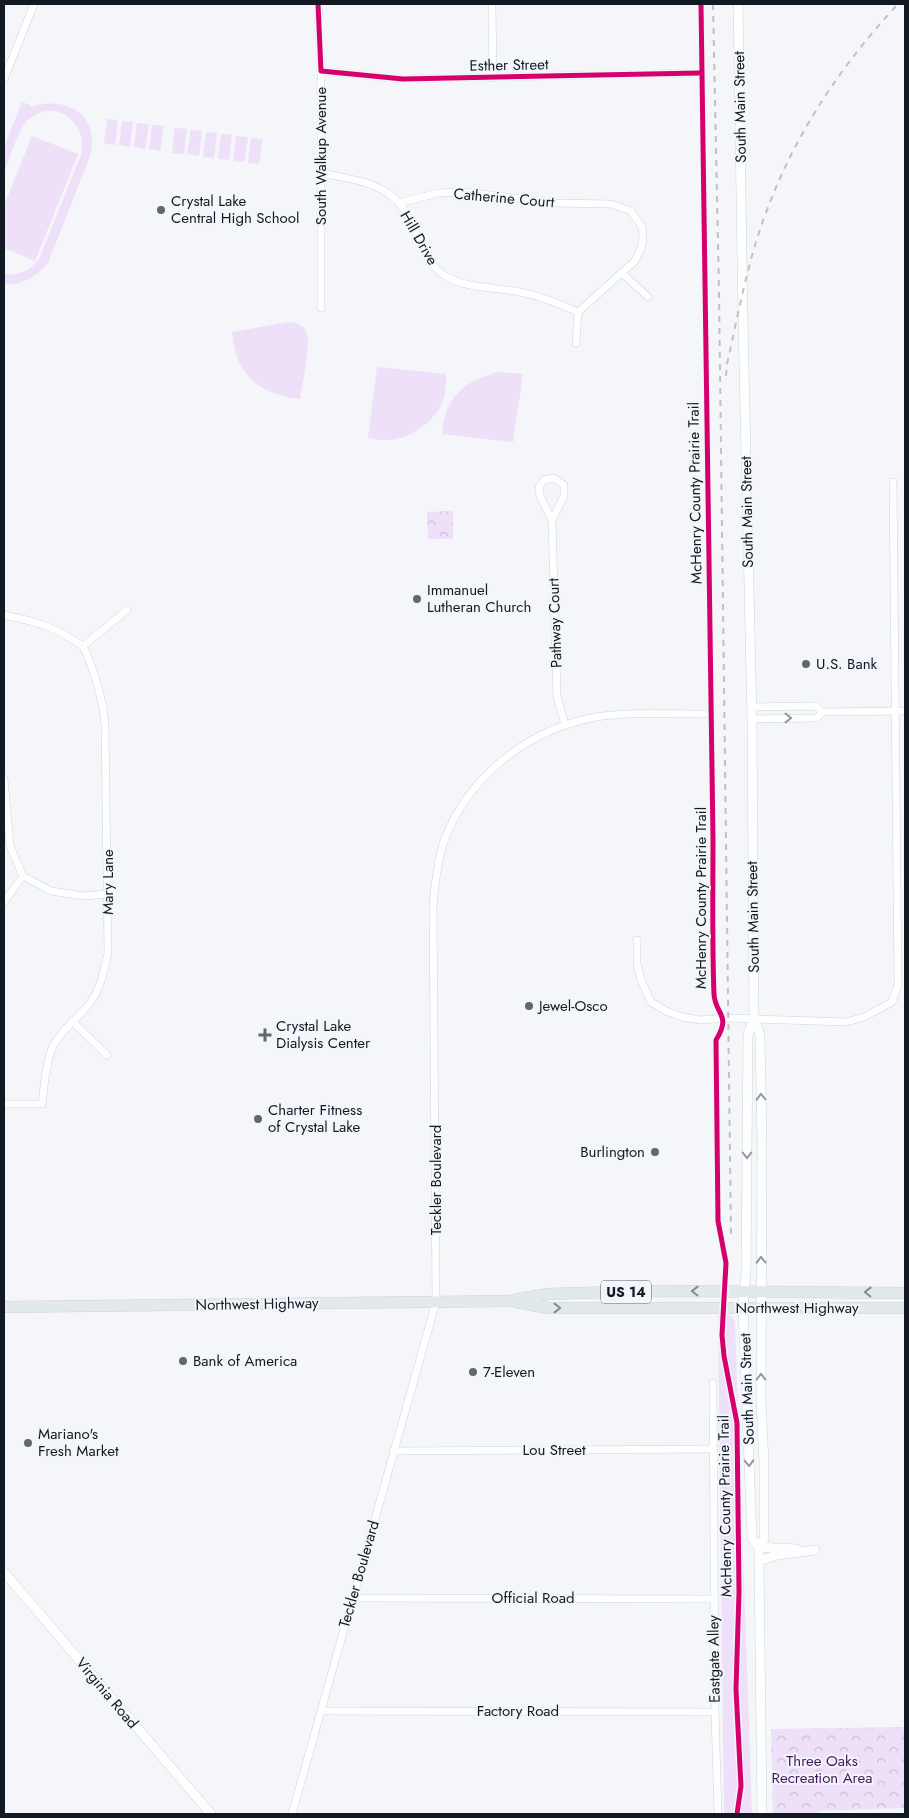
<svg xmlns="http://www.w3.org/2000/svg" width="909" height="1818" viewBox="0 0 909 1818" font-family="Jost,sans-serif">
	<defs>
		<pattern id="park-crowns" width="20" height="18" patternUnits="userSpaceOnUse" patternTransform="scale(1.25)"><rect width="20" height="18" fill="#ede0f8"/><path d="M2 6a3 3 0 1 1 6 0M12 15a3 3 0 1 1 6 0" fill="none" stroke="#cac0d4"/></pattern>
	</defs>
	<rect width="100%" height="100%" fill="#f4f6f9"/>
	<g fill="#ede0f8">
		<path d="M22,102l8,3v2c36,-12 71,8 60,49l-42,107c-12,14 -25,22 -44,21v-10c15,2 26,-3 35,-15l42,-104c8,-33 -27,-59 -53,-35 -11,10 -18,39 -24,53v-26z"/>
		<polygon points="107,119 118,120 115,145 104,143"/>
		<polygon points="122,121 133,122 130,147 119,145"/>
		<polygon points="137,123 149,124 145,149 134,147"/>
		<polygon points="152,125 164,126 160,151 149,149"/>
		<polygon points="175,128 187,129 184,154 172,153"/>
		<polygon points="191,130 202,131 199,156 187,154"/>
		<polygon points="206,132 217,133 214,158 203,157"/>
		<polygon points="221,134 232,135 229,160 218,159"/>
		<polygon points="32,136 78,154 35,261 4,248 4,206"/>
		<polygon points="236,136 248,137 244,162 233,161"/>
		<polygon points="251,138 263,139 259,164 248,163"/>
		<path d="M288,322c7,1 12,1 17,7 8,10 -3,56 -5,70 -41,-4 -65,-25 -68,-67z"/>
		<path d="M377,367l69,7c0,7 0,14 -1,20 -6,26 -35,47 -61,46 -5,0 -11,-1 -16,-2z"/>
		<path d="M499,372l24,2 -10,68 -71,-8c2,-37 23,-54 57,-62z"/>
		<polygon points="718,1315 730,1315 735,1321 752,1814 724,1814"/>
	</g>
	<g fill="url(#park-crowns)">
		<polygon points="453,511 453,539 428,539 427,512"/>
		<polygon points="905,1727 905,1808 819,1811 813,1814 773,1814 771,1729"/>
	</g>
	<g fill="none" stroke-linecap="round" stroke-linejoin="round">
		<g stroke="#d0d4db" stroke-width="8">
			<g id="minor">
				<polyline points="318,4 321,71 321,308"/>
				<polyline points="492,4 493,78"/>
				<polyline points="321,71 403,79 699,73"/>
				<polyline points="4,79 34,4"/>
				<path d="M321,173c24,5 53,8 72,24 26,22 24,65 56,81 21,11 49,9 71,14 21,4 39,12 58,20"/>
				<polyline points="399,203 438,193 463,192 555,203 611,204 631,211 642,227 643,238 642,246 635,261 578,312 576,343"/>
				<polyline points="622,273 648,297"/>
				<polyline points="552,520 540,496 539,487 544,480 554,478 564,485 564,496 552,520 557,696 565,725"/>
				<path d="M4,615c34,7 49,11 79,31"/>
				<polyline points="83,646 127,610"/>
				<polyline points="751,707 816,706 822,712 905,711"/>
				<polyline points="752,719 817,718 822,712"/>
				<polyline points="4,779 10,846 23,876 51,891 84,896 108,894"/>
				<polyline points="4,902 23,876"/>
				<polyline points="637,940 637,963 641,980 651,1002 666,1011 682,1017 700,1020 728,1018 846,1022 864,1017 892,1002 898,985 893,482"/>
				<polyline points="72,1021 107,1055"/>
				<path d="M4,1104h38c2,-16 3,-34 8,-50 7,-22 26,-33 40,-51 11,-15 14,-33 18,-50l-3,-229c-3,-28 -10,-53 -22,-78"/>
				<polyline points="713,1383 715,1712 718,1814"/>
				<polyline points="393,1451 714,1449"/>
				<polyline points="352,1598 714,1599"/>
				<polyline points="322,1711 715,1712"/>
				<path d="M292,1814l144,-512 -3,-398c2,-20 4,-40 10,-60 22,-63 79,-110 143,-125 35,-8 83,-5 119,-5"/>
			</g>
		</g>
		<g stroke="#d0d4db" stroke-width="10">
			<g id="tertiary">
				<polyline points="738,4 743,321 752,719 754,1019 760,1035 762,1144 761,1400 764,1463 764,1539 759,1547 759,1561 762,1814"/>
				<polyline points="754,1019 748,1034 746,1272 743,1308 752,1538 759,1547"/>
				<polyline points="759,1547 797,1549"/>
				<polyline points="759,1561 777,1555 815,1550"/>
				<polyline points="4,1572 211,1814"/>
			</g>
		</g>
		<g stroke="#d0d2d5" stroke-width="12">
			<g id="primary">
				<polyline points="516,1302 548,1308 905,1308"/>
				<polyline points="4,1307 509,1301 547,1294 612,1292 678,1291 905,1293"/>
			</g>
		</g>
		<use href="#minor" stroke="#fdfefe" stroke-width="7"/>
		<use href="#tertiary" stroke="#fdfefe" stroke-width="9"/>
		<use href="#primary" stroke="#e2e9ed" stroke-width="11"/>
		<g stroke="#c0c1c3" stroke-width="2" stroke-dasharray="6 6" stroke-linecap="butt">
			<polyline points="713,4 719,292 731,1234"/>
			<path d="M726,376l1,-12c11,-49 20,-99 37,-146 29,-81 76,-152 134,-214"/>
		</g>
		<g stroke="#f2f6fb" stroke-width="8">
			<g id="cycleway">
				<polyline points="318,4 321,71 403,79 699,73"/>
				<path d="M701,4l12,835c0,52 -1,103 1,155 1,21 18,20 2,46l2,181 8,42 -4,72 2,21 13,67 2,169 -3,97 5,97 -4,28"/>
			</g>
		</g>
		<use href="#cycleway" stroke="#d6006c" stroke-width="5"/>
	</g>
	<defs><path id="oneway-chevron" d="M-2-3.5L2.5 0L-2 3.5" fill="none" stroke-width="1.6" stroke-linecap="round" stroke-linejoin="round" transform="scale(1.25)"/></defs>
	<g stroke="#94979b">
		<use href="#oneway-chevron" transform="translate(788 718)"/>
		<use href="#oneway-chevron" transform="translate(761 1097) rotate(-92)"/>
		<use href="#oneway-chevron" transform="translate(747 1155) rotate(90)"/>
		<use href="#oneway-chevron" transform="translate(761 1260) rotate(-91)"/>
		<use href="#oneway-chevron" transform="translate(761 1377) rotate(-90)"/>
		<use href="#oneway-chevron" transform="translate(749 1463) rotate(88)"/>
	</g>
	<g stroke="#858b92">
		<use href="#oneway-chevron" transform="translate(695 1291) rotate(-179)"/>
		<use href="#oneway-chevron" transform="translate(868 1292) rotate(-179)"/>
		<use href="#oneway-chevron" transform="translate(557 1308)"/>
	</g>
	<g fill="#62666d" stroke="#f2f6fb" stroke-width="2">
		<circle cx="161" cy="210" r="5"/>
		<circle cx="417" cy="599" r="5"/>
		<circle cx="806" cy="664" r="5"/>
		<circle cx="529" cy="1006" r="5"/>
		<path d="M262.5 1027.5h5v5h5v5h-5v5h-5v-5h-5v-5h5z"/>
		<circle cx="258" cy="1119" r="5"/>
		<circle cx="655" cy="1152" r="5"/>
		<circle cx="183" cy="1361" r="5"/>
		<circle cx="473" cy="1372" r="5"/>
		<circle cx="28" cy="1443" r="5"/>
	</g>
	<g text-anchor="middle" stroke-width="4" stroke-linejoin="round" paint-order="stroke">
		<rect fill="#f2f6fb" stroke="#565b63" stroke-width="1" x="601" y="1280.5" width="50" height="23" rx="4"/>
		<g font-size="14" font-weight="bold" fill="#131922">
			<text x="626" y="1297">US 14</text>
		</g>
		<g font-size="15" fill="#131922" stroke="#f2f6fb">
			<text transform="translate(509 65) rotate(-1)" y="5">Esther Street</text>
			<text transform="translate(740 107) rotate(-91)" y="5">South Main Street</text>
			<text transform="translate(321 156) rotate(-90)" y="5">South Walkup Avenue</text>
			<text transform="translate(504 198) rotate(5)" y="5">Catherine Court</text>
			<text transform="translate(419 238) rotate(60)" y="5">Hill Drive</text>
			<text transform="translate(695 493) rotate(-91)" y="5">McHenry County Prairie Trail</text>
			<text transform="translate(747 512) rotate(-91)" y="5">South Main Street</text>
			<text transform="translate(555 623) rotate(-92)" y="5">Pathway Court</text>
			<text transform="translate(108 882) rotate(-90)" y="5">Mary Lane</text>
			<text transform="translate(701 898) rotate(-90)" y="5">McHenry County Prairie Trail</text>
			<text transform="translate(753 917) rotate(-91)" y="5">South Main Street</text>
			<text transform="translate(436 1180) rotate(-90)" y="5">Teckler Boulevard</text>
			<text transform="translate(257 1304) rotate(-1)" y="5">Northwest Highway</text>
			<text x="797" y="1313">Northwest Highway</text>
			<text transform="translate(747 1389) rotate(-92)" y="5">South Main Street</text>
			<text x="554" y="1455">Lou Street</text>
			<text transform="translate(725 1506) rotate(-91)" y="5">McHenry County Prairie Trail</text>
			<text transform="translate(359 1574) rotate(-74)" y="5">Teckler Boulevard</text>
			<text x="533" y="1603">Official Road</text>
			<text transform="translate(714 1659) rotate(-91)" y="5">Eastgate Alley</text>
			<text transform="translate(107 1693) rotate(50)" y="5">Virginia Road</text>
			<text x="518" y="1716">Factory Road</text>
		</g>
		<g font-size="15" fill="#131922" stroke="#f2f6fb" text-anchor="start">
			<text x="171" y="206">Crystal Lake<tspan x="171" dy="17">Central High School</tspan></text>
			<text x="427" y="595">Immanuel<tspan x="427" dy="17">Lutheran Church</tspan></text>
			<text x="816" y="669">U.S. Bank</text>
			<text x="539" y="1011">Jewel-Osco</text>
			<text x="276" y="1031">Crystal Lake<tspan x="276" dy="17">Dialysis Center</tspan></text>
			<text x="268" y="1115">Charter Fitness<tspan x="268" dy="17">of Crystal Lake</tspan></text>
			<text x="645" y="1157" text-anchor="end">Burlington</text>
			<text x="193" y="1366">Bank of America</text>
			<text x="483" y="1377">7-Eleven</text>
			<text x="38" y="1439">Mariano's<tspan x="38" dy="17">Fresh Market</tspan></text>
		</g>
		<g font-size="15" fill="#43165b" stroke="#f2f6fb">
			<text x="822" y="1766">Three Oaks<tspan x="822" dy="17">Recreation Area</tspan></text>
		</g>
	</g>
	<rect width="909" height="1818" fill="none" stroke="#131922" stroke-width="10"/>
</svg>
